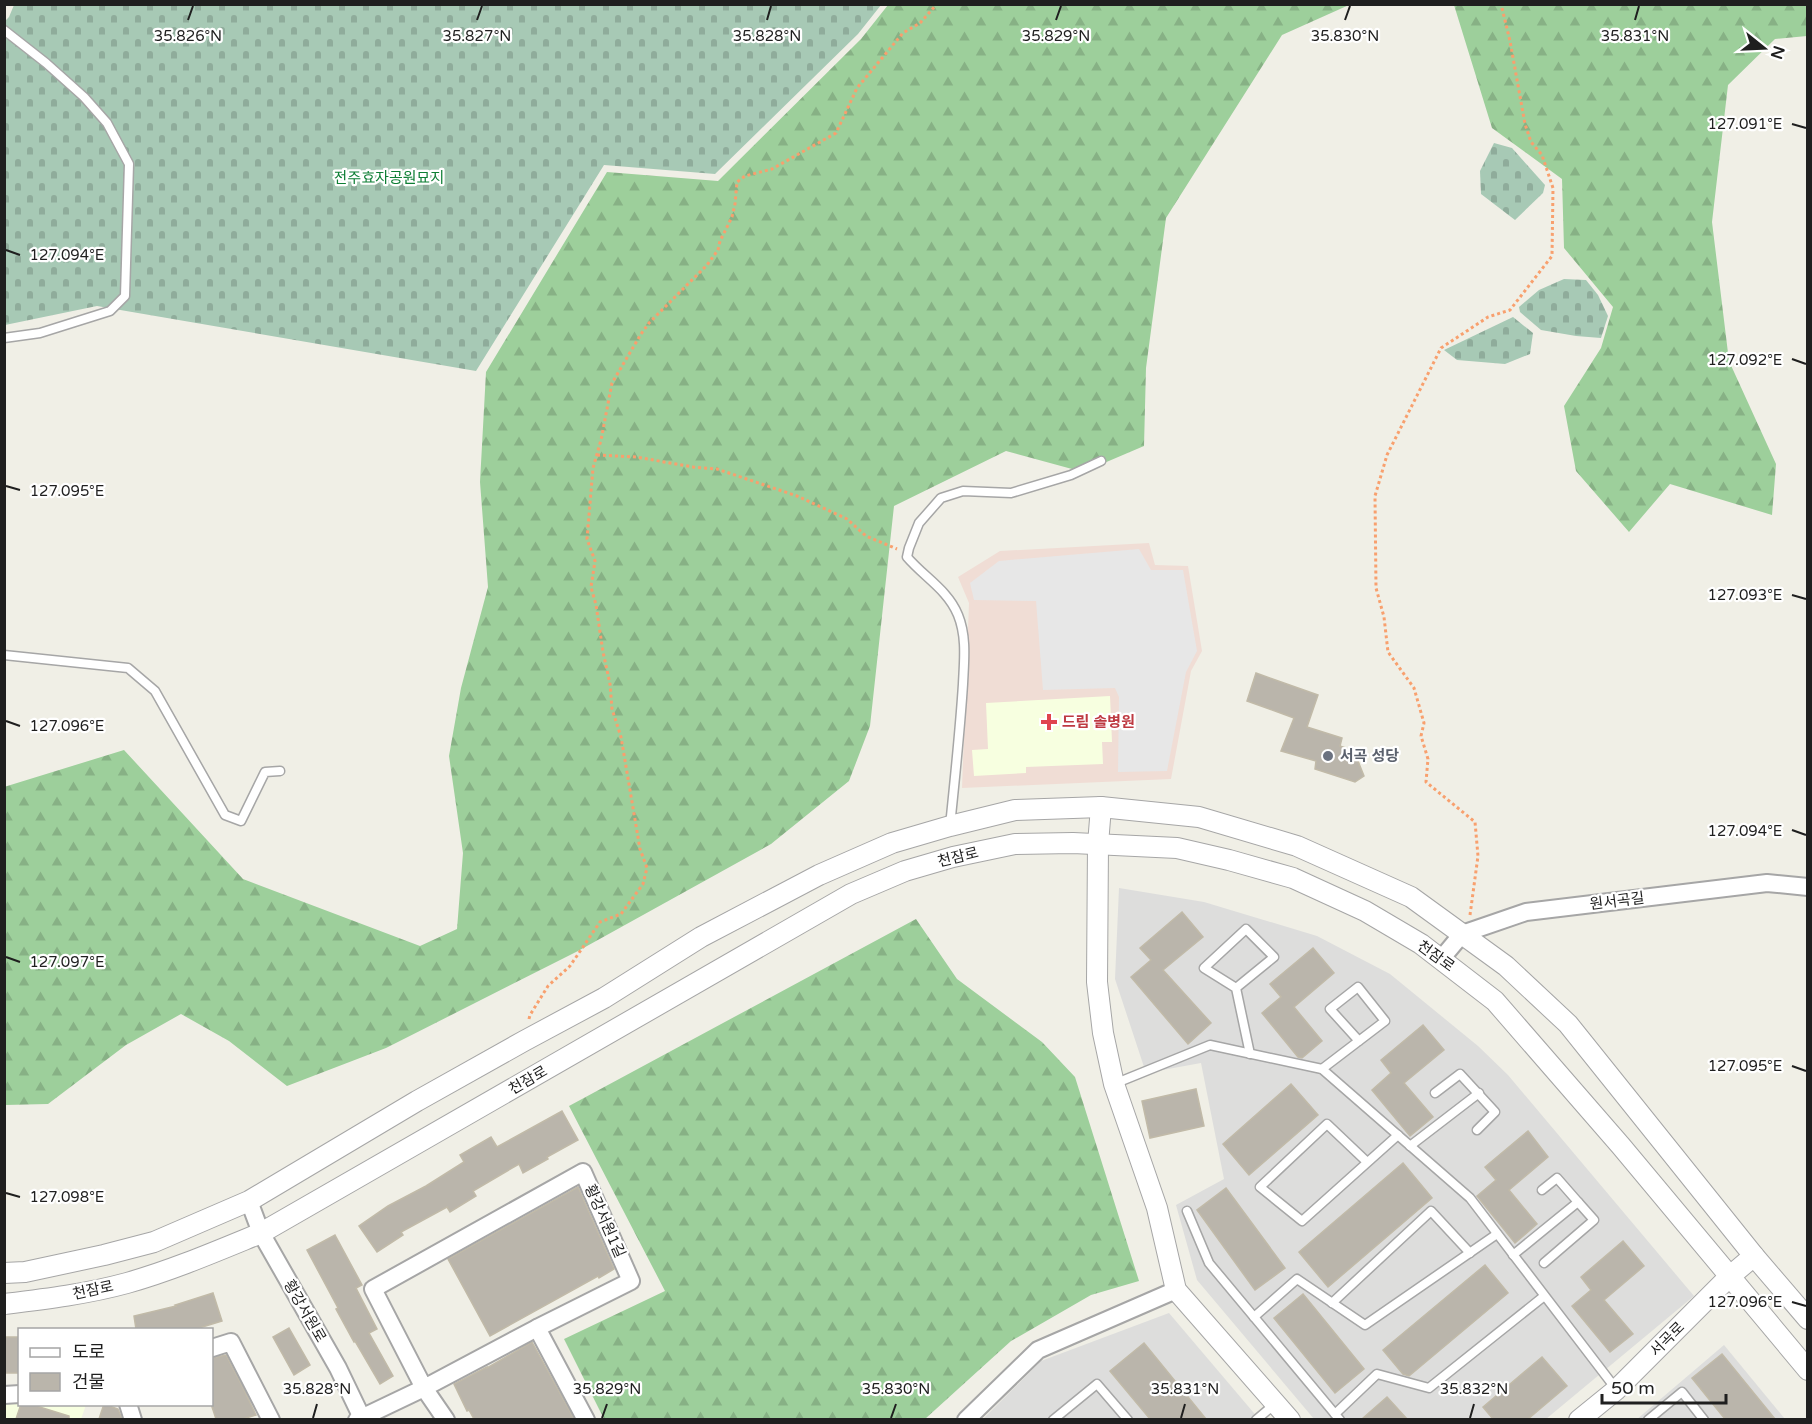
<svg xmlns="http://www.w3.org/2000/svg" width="1812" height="1424" viewBox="0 0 1812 1424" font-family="'Varela Round','Noto Sans KR',sans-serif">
	<defs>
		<pattern id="forest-firs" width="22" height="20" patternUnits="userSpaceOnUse" patternTransform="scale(1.5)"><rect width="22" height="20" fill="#9dcf9b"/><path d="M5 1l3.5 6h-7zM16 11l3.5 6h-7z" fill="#87b185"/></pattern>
		<pattern id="cemetery-stones" width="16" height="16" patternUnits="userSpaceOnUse" patternTransform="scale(1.5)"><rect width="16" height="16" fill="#a7c9b5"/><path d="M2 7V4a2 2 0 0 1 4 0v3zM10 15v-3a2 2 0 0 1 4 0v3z" fill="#8fac9b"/></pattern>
	</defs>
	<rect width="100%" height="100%" fill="#f0efe6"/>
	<g fill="#dddddc">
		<polygon points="1119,888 1204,902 1317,936 1390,974 1478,1046 1508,1075 1694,1296 1546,1419 1314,1419 1197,1280 1176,1205 1224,1179 1201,1063 1146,1073 1115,979"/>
		<polygon points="1169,1313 1259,1419 982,1420 1041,1361"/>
		<polygon points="1724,1345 1785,1419 1636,1420"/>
	</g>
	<polygon fill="#f0ddd5" points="1149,543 1155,565 1188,566 1202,651 1191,671 1171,779 962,788 969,603 958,577 1000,551"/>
	<g fill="#f7ffe0">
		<polygon points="1110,696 1112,742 1102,742 1103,764 1026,767 1026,773 974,776 972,750 988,749 986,703"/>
		<polygon points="19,1385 20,1404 86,1405 81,1419 5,1419 4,1386"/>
	</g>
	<g fill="url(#forest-firs)">
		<polygon points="888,5 1349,5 1282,35 1166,218 1146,368 1144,446 1083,472 1006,451 894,506 870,726 849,781 771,844 578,951 386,1048 287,1086 229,1041 181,1014 126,1045 48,1104 5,1105 4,787 124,750 243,879 420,946 457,929 463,853 449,756 461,688 488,587 480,482 486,372 607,172 718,181 861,39"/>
		<polygon points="1452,5 1807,5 1807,36 1775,39 1728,85 1712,222 1729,361 1776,464 1772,515 1670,484 1629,532 1576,471 1564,406 1601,348 1613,307 1564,248 1562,179 1492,128 1454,5"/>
		<polygon points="916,919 957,979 1042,1042 1075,1077 1139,1281 1091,1295 1011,1341 925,1419 604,1419 564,1339 665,1291 569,1106"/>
	</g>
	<g fill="url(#cemetery-stones)">
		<polygon points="14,5 881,5 858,34 715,174 604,165 476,371 97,306 5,325 4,22 9,17"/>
		<polygon points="1494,143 1512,148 1545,185 1543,193 1515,220 1481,194 1480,171"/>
		<polygon points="1564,279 1586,280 1598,295 1608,316 1601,338 1576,336 1541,330 1520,312 1519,307 1539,290"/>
		<polygon points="1513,317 1533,333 1530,354 1505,364 1457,360 1444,350"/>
	</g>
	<polygon fill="#e7e7e7" points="1139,549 1151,570 1183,570 1197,651 1186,672 1167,771 1118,772 1119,697 1115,688 1043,690 1036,601 974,600 970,583 999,561"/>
	<g fill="#bab5ab" stroke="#c1baa8" stroke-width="1.5">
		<polygon points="1256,673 1318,695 1307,727 1342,738 1340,746 1354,751 1364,776 1355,782 1315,769 1316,761 1281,751 1294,718 1247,701"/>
		<polygon points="1182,912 1203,937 1163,970 1211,1023 1188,1044 1131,977 1151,960 1140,948"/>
		<polygon points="1313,948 1334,973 1294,1007 1322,1041 1302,1058 1298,1057 1262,1013 1281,997 1270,984"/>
		<polygon points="1423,1025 1444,1050 1404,1083 1433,1117 1410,1136 1372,1090 1391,1073 1381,1060"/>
		<polygon points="1291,1084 1318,1115 1249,1175 1223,1144"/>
		<polygon points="1196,1089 1204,1126 1150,1138 1142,1101"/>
		<polygon points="562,1111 578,1140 547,1157 548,1159 523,1173 519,1164 473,1191 476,1196 450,1212 447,1207 401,1232 403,1235 377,1252 359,1226 388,1206 426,1186 464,1162 460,1155 491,1137 497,1147"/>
		<polygon points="1528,1131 1548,1157 1509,1190 1537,1224 1515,1243 1477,1196 1496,1180 1485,1167"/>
		<polygon points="1403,1163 1432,1198 1328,1287 1299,1252"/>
		<polygon points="578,1187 614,1269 599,1278 598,1276 490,1336 448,1259"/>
		<polygon points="1226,1188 1285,1268 1255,1290 1197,1210"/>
		<polygon points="335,1235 362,1285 356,1288 377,1329 369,1333 393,1376 380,1384 355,1341 354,1342 336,1309 338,1308 307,1250"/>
		<polygon points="1623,1241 1644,1266 1604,1300 1633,1334 1610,1352 1572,1306 1591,1290 1581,1277"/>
		<polygon points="1485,1265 1508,1293 1409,1376 1403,1374 1383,1350"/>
		<polygon points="213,1293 222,1321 196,1329 136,1329 134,1316 176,1306 175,1305"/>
		<polygon points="1303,1294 1364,1369 1335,1393 1274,1318"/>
		<polygon points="289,1328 310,1365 294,1375 273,1337"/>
		<rect x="4" y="1337" width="16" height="36"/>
		<polygon points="532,1342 574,1419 474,1419 469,1410 467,1411 454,1384 487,1367 487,1368"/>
		<polygon points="1144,1343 1206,1419 1150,1419 1110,1371"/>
		<polygon points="1722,1354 1775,1419 1725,1419 1692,1378"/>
		<polygon points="226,1355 242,1386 256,1415 243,1419 216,1419 212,1407 212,1358"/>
		<polygon points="1542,1357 1567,1386 1528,1419 1493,1419 1483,1407"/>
		<polygon points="1387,1397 1407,1419 1362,1419"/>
		<polygon points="21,1404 30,1404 69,1416 69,1419 16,1419"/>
		<polygon points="104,1404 118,1409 122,1419 99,1419"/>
	</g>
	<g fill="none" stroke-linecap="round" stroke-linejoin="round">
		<g stroke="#a6a6a6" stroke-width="11">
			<g id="service">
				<polyline points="4,30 46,63 84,97 107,123 129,164 125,296 110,311 40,333 4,338"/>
				<polyline points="4,655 128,668 155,691 225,815 241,821 265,772 280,771"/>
				<path d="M950,826c5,-48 10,-95 13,-142 1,-23 4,-47 -5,-69 -10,-25 -34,-38 -51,-58l2,-9 10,-25 22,-25 22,-7 48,2 60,-18 30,-14"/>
				<polyline points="1236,988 1204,968 1246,929 1274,957 1236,988 1250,1054"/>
				<polyline points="1322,1069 1385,1021 1358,987 1330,1009 1359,1041"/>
				<polyline points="1114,1084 1210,1045 1322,1069 1470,1198 1616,1389"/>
				<polyline points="1435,1093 1460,1074 1495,1112 1477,1130"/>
				<polyline points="1410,1146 1479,1093"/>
				<polyline points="1367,1162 1327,1124 1260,1187 1302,1221 1398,1135"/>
				<polyline points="1542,1190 1557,1178 1578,1202"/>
				<polyline points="1187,1211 1209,1263 1340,1420"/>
				<polyline points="1513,1255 1578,1202 1594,1220 1544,1263"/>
				<polyline points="1332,1303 1431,1211 1470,1253"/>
				<polyline points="1254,1317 1297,1279 1365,1325 1497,1234"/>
				<polyline points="1335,1414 1377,1374 1429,1388 1543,1297"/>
				<polyline points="1053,1420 1097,1384 1128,1420"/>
				<polyline points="1256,1420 1276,1403"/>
				<polyline points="1648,1420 1682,1392 1704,1420"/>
			</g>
		</g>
		<g stroke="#a6a6a6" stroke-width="20">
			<g id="minor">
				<polyline points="1442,958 1462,934 1526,912 1767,883 1808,887"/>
				<polyline points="249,1201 261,1233 338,1368 363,1420"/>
				<polyline points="537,1328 586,1420"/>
				<polyline points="212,1348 231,1342 271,1420"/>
				<polyline points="4,1395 20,1394"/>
				<polyline points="128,1404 133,1420"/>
				<polyline points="357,1420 424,1388 537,1328 631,1281 583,1172 373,1289 424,1388 446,1420"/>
				<polyline points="966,1420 1038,1350 1176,1290"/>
			</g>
		</g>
		<g stroke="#a6a6a6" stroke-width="22">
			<g id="tertiary">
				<polyline points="1101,807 1098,844 1097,982 1103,1033 1114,1084 1157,1208 1176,1290 1290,1420"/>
				<polyline points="4,1273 25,1272 104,1255 154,1242 249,1201 417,1101 524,1041 604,998 701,937 819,875 892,843 950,826 1015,810 1101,807 1199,817 1297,846 1411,897 1506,966 1568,1024 1754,1256 1808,1319"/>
				<path d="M4,1304c41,-5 83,-10 123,-21 46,-13 90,-32 134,-50l590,-339 54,-23 48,-14 62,-13 58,-1 104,5 52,12 64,18 72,33 56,33 74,57 126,145 187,224"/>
				<polyline points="1579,1420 1616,1390 1729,1277 1754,1256"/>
			</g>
		</g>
		<g stroke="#f8a06e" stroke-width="3" stroke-dasharray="3 3" stroke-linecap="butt">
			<polyline points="597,455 636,457 693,467 717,469 797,496 847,519 866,536 897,549"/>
			<polyline points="1470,915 1478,856 1475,822 1426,782 1428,759 1421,736 1424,723 1414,688 1388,652 1384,617 1376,588 1375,496 1387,455 1441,348 1488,317 1510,310 1552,256 1553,188 1542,155 1531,142 1525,124 1510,41 1501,4"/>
			<polyline points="529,1019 530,1015 548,986 570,966 600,922 621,914 643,884 647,868 640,849 621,737 612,709 610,684 603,652 596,605 591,587 595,561 587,539 593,468 601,440 612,383 641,334 649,323 707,265 718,250 720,241 732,217 735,204 737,182 745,176 772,169 836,133 857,88 903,33 920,23 937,4"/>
		</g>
		<use href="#service" stroke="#fff" stroke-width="8"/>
		<use href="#minor" stroke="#fff" stroke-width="16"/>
		<use href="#tertiary" stroke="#fff" stroke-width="20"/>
	</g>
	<path fill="none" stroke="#1f1f1f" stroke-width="2" d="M188,20l5,-14M477,20l5,-14M767,20l4,-14M1056,20l5,-14M1345,20l5,-14M1635,20l4,-14M1792,124l14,4M6,250l14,5M1792,359l14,5M6,486l14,4M1792,595l14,4M6,721l14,5M1792,830l14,5M6,957l14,5M1792,1066l14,5M6,1193l14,4M1792,1302l14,4M313,1418l4,-14M602,1418l5,-14M891,1418l5,-14M1181,1418l4,-14M1470,1418l4,-14"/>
	<path fill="#e0444e" stroke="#fff" stroke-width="2" d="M1046 713h6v6h6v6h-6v6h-6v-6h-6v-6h6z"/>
	<circle fill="#6b7280" stroke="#fff" stroke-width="2" cx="1328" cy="756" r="6"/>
	<g text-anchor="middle" stroke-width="4.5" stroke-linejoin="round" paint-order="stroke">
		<g font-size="15" fill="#0d7e34" stroke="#fff">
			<text x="389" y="183">전주효자공원묘지</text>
		</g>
		<g font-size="15" font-weight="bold" fill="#be3a42" stroke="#fff" text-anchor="start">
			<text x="1062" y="727">드림 솔병원</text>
		</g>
		<g font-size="15" font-weight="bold" fill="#5b616d" stroke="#fff" text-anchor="start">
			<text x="1340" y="761">서곡 성당</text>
		</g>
		<g font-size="15" fill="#1f1f1f" stroke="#fff">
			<text transform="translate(958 857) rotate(-14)" y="5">천잠로</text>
			<text transform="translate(1617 901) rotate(-7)" y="5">원서곡길</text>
			<text transform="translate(1436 956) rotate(36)" y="5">천잠로</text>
			<text transform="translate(528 1080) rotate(-30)" y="5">천잠로</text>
			<text transform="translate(605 1221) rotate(66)" y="5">황강서원1길</text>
			<text transform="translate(93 1290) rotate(-12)" y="5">천잠로</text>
			<text transform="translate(305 1311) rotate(60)" y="5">황강서원로</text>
			<text transform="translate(1667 1339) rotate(-45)" y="5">서곡로</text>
		</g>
	</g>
	<g font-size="15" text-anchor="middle" fill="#1f1f1f" stroke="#fff" stroke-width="4.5" stroke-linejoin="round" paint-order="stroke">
		<text x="188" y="41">35.826°N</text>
		<text x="477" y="41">35.827°N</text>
		<text x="767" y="41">35.828°N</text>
		<text x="1056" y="41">35.829°N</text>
		<text x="1345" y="41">35.830°N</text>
		<text x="1635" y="41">35.831°N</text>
		<text x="1745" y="129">127.091°E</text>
		<text x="67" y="260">127.094°E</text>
		<text x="1745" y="365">127.092°E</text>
		<text x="67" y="496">127.095°E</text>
		<text x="1745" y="600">127.093°E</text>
		<text x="67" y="731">127.096°E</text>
		<text x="1745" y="836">127.094°E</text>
		<text x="67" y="967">127.097°E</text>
		<text x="1745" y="1071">127.095°E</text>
		<text x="67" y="1202">127.098°E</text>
		<text x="1745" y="1307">127.096°E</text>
		<text x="317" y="1394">35.828°N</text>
		<text x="607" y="1394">35.829°N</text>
		<text x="896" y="1394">35.830°N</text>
		<text x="1185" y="1394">35.831°N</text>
		<text x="1474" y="1394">35.832°N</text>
	</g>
	<rect width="1812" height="1424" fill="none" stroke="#1f1f1f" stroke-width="12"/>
	<rect x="18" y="1328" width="195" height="78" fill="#ffffff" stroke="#a5a5a5" stroke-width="1.5"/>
	<rect x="30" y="1348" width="30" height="9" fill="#ffffff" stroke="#a5a5a5" stroke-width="1.5"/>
	<text x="72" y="1358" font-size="18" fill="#1f1f1f">도로</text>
	<rect x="30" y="1373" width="30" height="18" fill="#bab5ab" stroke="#a5a5a5" stroke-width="1.5"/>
	<text x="72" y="1388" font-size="18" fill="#1f1f1f">건물</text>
	<g transform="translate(1764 48) rotate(108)" stroke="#ffffff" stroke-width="4.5" paint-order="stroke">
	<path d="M0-4.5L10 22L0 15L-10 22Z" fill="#1f1f1f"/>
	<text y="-9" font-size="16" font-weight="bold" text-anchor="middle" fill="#1f1f1f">N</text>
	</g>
	<path d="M1602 1394v9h124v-9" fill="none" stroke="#1f1f1f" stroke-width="3"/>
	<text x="1611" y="1394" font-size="18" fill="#1f1f1f" stroke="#ffffff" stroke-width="4.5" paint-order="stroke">50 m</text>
</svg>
